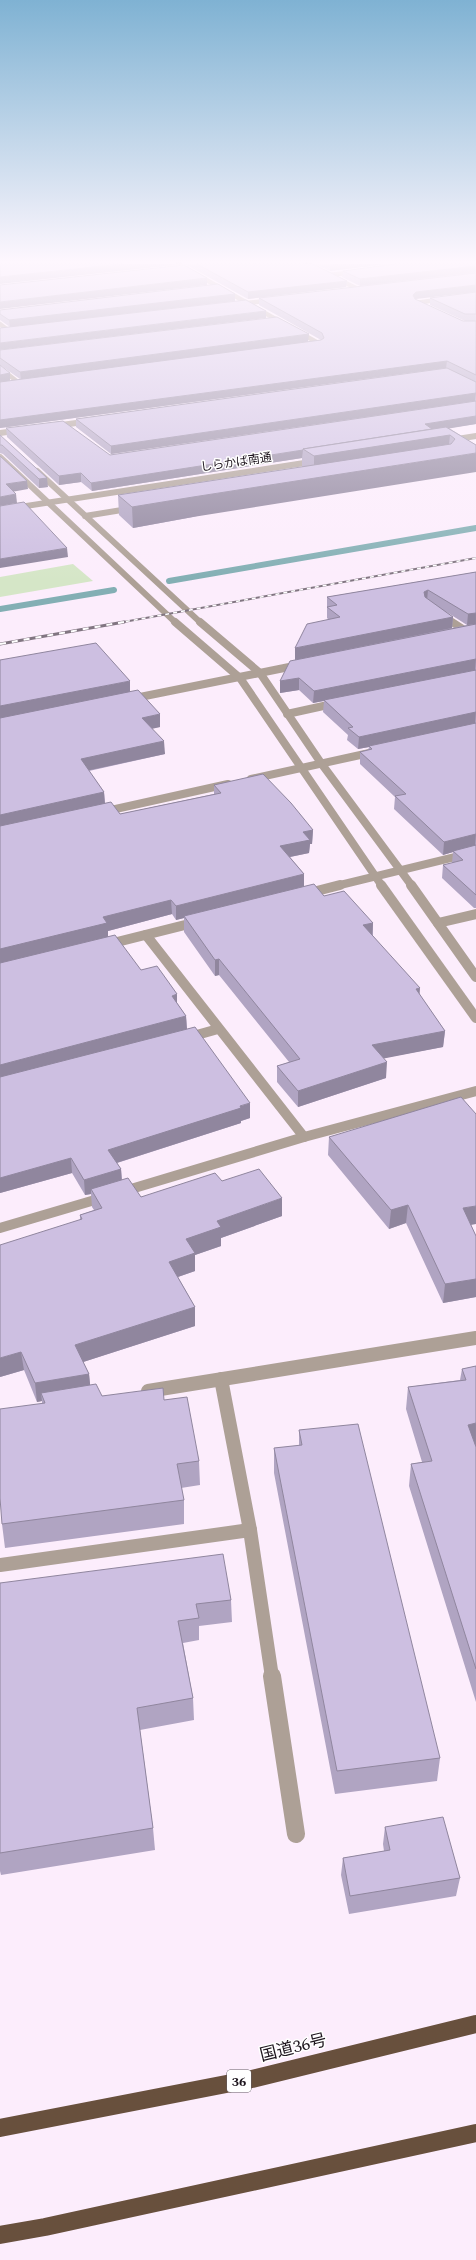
<svg xmlns="http://www.w3.org/2000/svg" width="476" height="2260" viewBox="0 0 476 2260" font-family="Spectral,'Noto Sans JP',serif">
	<rect width="100%" height="100%" fill="#fcedfc"/>
	<polygon fill="#d5e6c7" points="73,564 93,581 0,597 0,577"/>
	<g fill="none" stroke-linecap="round" stroke-linejoin="round">
		<g stroke="#83afb4" stroke-width="6">
			<polyline points="169,581 476,528"/>
			<polyline points="0,609 114,590"/>
		</g>
		<g stroke="#ada096" stroke-width="6">
			<polyline points="85,516 134,508"/>
			<polyline points="441,614 454,623"/>
		</g>
		<polyline stroke="#ada096" stroke-width="8" points="452,622 466,631"/>
		<polyline stroke="#ada096" stroke-width="10" points="438,923 476,914"/>
		<g stroke="#ada096" stroke-width="14">
			<polyline points="221,1379 250,1530"/>
			<polyline points="0,1565 250,1530 272,1677"/>
		</g>
		<polyline stroke="#ada096" stroke-width="18" points="272,1676 296,1834"/>
		<g stroke="#ada096" stroke-width="4.5">
			<polyline points="178,264 320,344 312,345"/>
			<polyline points="307,264 360,290"/>
			<polyline points="329,275 356,272"/>
			<polyline points="416,303 443,299"/>
			<polyline points="0,324 9,331"/>
			<polyline points="0,368 19,383"/>
		</g>
		<g stroke="#ada096" stroke-width="6">
			<polyline points="54,426 91,421"/>
			<polyline points="0,433 21,430"/>
		</g>
		<g stroke="#ada096" stroke-width="8">
			<polyline points="130,699 299,665"/>
			<polyline points="287,714 337,703"/>
			<polyline points="251,779 374,752"/>
			<polyline points="102,812 228,784"/>
			<polyline points="336,886 476,852"/>
		</g>
		<g stroke="#ada096" stroke-width="10">
			<polyline points="305,894 340,885"/>
			<polyline points="146,935 304,1137"/>
			<polyline points="105,945 197,922"/>
			<polyline points="186,1038 218,1029"/>
			<polyline points="121,1192 304,1137 476,1091"/>
			<polyline points="0,1228 105,1197"/>
		</g>
		<polyline stroke="#ada096" stroke-width="14" points="148,1391 476,1338"/>
		<polyline stroke="#ada096" stroke-width="4.5" points="237,304 274,300"/>
		<g stroke="#ada096" stroke-width="6">
			<polyline points="451,440 476,436"/>
			<polyline points="0,457 176,623"/>
			<polyline points="37,471 201,623"/>
			<polyline points="0,510 317,461"/>
		</g>
		<g stroke="#ada096" stroke-width="8">
			<polyline points="175,622 240,678 382,886"/>
			<polyline points="200,622 260,673 321,763 412,886"/>
		</g>
		<g stroke="#ada096" stroke-width="10">
			<polyline points="381,885 476,1018"/>
			<polyline points="411,885 476,977"/>
		</g>
		<g stroke="#68503d" stroke-width="18">
			<polyline points="0,2128 252,2079 476,2024"/>
			<polyline points="0,2235 45,2227 476,2133"/>
		</g>
		<g stroke="#817581" stroke-width="2">
			<polyline id="rail-far1" points="118,623 476,558"/>
		</g>
		<g stroke="#817581" stroke-width="3">
			<polyline id="rail" points="0,644 124,622"/>
		</g>
		<use href="#rail-far1" stroke="#fff" stroke-width="1.5" stroke-dasharray="4" stroke-linecap="butt"/>
		<use href="#rail" stroke="#fff" stroke-width="2" stroke-dasharray="6" stroke-linecap="butt"/>
	</g>
	<g fill="#b0a4c2" fill-rule="evenodd">
		<polygon points="185,264 313,264 347,281 346,287 248,299"/>
		<polygon points="315,264 386,264 330,271"/>
		<polygon points="476,264 476,273 360,286 342,277 343,271"/>
		<polygon points="476,292 476,321 465,321 430,305 430,298"/>
		<polygon points="235,294 235,301 10,327 0,320 0,310"/>
		<polygon points="259,298 416,299 415,300 463,321 476,321 476,424 449,428 476,445 193,517 133,528 119,515 118,495 302,467 302,458 92,491 81,482 59,485 7,437 6,428 110,455 381,415 111,454 76,427 76,419 446,368 0,428 0,365 10,381 20,379 0,365 0,350 308,342 321,340 259,305"/>
		<polygon points="0,435 48,487 39,488 3,454 0,453"/>
		<path d="M476,572v336h-2l-32,-30 1,-13 9,-2 1,-11 -10,3 -49,-46 1,-12 -35,-33v-12l8,-2 1,-3 -11,2 -11,-9 1,-5 -25,-23 1,-11 -11,2 -14,-13 -19,3v-12l15,-21 34,-40 -2,-2v-21zM445,611l22,14 -15,3 1,-11z"/>
		<polygon points="0,660 130,692 160,727 152,728 165,754 89,771 104,792 105,803 120,814 214,794 214,785 313,830 312,844 310,844 309,853 290,857 304,874 304,887 324,896 373,923 373,936 419,994 445,1031 443,1047 383,1058 386,1078 298,1107 277,1082 277,1066 289,1062 219,975 215,976 184,932 184,918 176,920 172,914 108,931 108,936 141,970 177,1003 186,1016 187,1030 250,1118 241,1121 241,1123 117,1163 121,1169 122,1180 141,1197 222,1181 282,1216 221,1238 221,1246 195,1255 195,1271 178,1277 195,1307 195,1326 83,1362 89,1374 90,1385 102,1396 164,1400 199,1461 200,1485 181,1488 184,1500 184,1524 5,1548 2,1524 42,1404 42,1401 37,1402 24,1370 0,1377 80,1220 80,1215 94,1210 92,1207 91,1194 85,1195 72,1173 0,1193"/>
		<polygon points="329,1137 471,1225 476,1236 476,1297 443,1303 406,1223 389,1229 328,1155"/>
		<polygon points="476,1366 476,1702 409,1486 411,1464 422,1462 406,1409 408,1387 460,1380 462,1369"/>
		<polygon points="299,1430 440,1758 437,1781 335,1794 274,1473 274,1448 299,1446"/>
		<polygon points="0,1583 231,1600 232,1622 199,1626 199,1640 183,1643 193,1698 194,1720 140,1730 153,1828 155,1850 1,1875 0,1871"/>
		<polygon points="385,1827 460,1878 456,1896 349,1914 341,1875 343,1858 384,1851 383,1844"/>
	</g>
	<g fill="#90869e">
		<polygon points="122,264 175,264 175,265 0,284 0,277"/>
		<polygon points="331,264 386,264 330,271 330,265"/>
		<polygon points="476,266 476,272 360,286 360,279"/>
		<polygon points="207,278 207,285 0,309 0,302"/>
		<polygon points="347,281 346,287 248,299 248,292"/>
		<polygon points="476,285 476,292 416,299 412,302 413,295 416,292"/>
		<polygon points="235,294 235,301 10,327 9,320"/>
		<polygon points="266,311 266,318 0,350 0,343"/>
		<polygon points="309,334 308,342 21,380 20,372"/>
		<polygon points="447,361 446,368 0,428 0,420"/>
		<polygon points="10,373 10,381 0,383 0,375"/>
		<polygon points="476,393 475,401 111,454 111,446"/>
		<polygon points="476,416 476,424 434,431 450,435 448,454 314,475 314,456 425,424"/>
		<polygon points="303,450 302,458 92,491 91,483"/>
		<polygon points="476,453 476,472 193,517 133,528 132,507 193,497"/>
		<polygon points="81,473 81,482 59,485 59,476"/>
		<polygon points="47,478 48,487 39,488 39,479"/>
		<polygon points="27,481 28,489 6,493 6,484"/>
		<polygon points="16,494 17,503 0,506 0,497"/>
		<polygon points="67,548 68,557 0,568 0,559"/>
		<polygon points="428,590 427,601 423,603 424,592"/>
		<polygon points="476,613 476,624 467,625 468,614"/>
		<polygon points="453,617 452,628 295,660 295,648"/>
		<polygon points="476,659 475,671 313,703 314,691"/>
		<polygon points="299,678 299,690 280,693 280,681"/>
		<polygon points="130,681 130,693 0,719 0,706"/>
		<polygon points="476,712 475,724 369,746 369,747 358,749 359,737"/>
		<polygon points="160,714 160,727 143,731 142,718"/>
		<polygon points="164,741 165,754 81,772 81,759"/>
		<polygon points="104,792 105,805 0,828 0,815"/>
		<polygon points="313,830 312,844 310,844 309,853 280,859 280,846 303,832"/>
		<polygon points="476,834 475,847 453,851 453,852 443,855 444,842"/>
		<polygon points="304,874 304,888 184,916 184,918 176,920 176,906"/>
		<polygon points="171,900 172,914 108,931 108,937 0,964 0,949 103,917"/>
		<polygon points="373,923 372,938 363,925"/>
		<polygon points="219,959 219,975 215,976 215,960"/>
		<polygon points="420,988 419,1004 416,989"/>
		<polygon points="177,994 177,1009 172,996"/>
		<polygon points="186,1016 187,1030 0,1080 0,1065"/>
		<polygon points="445,1031 443,1047 371,1061 372,1045"/>
		<polygon points="387,1062 386,1078 298,1107 298,1091"/>
		<polygon points="250,1103 250,1118 241,1121 241,1123 110,1165 108,1150"/>
		<polygon points="71,1158 72,1173 0,1193 0,1178"/>
		<polygon points="121,1169 122,1184 91,1189 91,1194 85,1195 84,1180"/>
		<polygon points="282,1198 282,1216 221,1238 221,1246 195,1255 195,1271 169,1280 169,1262 186,1239 217,1221"/>
		<polygon points="408,1205 406,1223 389,1229 391,1210"/>
		<polygon points="476,1206 476,1224 460,1227 463,1208"/>
		<polygon points="476,1279 476,1297 443,1303 445,1284"/>
		<polygon points="195,1307 195,1326 77,1364 75,1345"/>
		<polygon points="21,1352 24,1370 0,1377 0,1358"/>
		<polygon points="89,1374 91,1393 41,1393 42,1401 37,1402 35,1383"/>
		<polygon points="476,1423 476,1445 465,1447 468,1425"/>
	</g>
	<g fill="#cdbfe1" stroke="#90869e">
		<polygon points="0,264 122,264 0,277"/>
		<polygon points="197,264 313,264 347,281 248,292"/>
		<polygon points="395,264 476,264 476,266 360,279 343,271"/>
		<polygon points="184,265 207,278 0,302 0,285"/>
		<polygon points="476,273 476,285 416,292 413,295 415,299 463,321 476,321 476,375 447,361 0,420 0,382 321,340 324,338 322,333 259,298"/>
		<polygon points="218,284 235,294 9,320 0,314 0,310"/>
		<polygon points="476,292 476,314 465,314 430,298"/>
		<polygon points="246,300 266,311 0,343 0,328"/>
		<polygon points="277,317 309,334 20,372 0,358 0,350"/>
		<polygon points="0,365 10,373 0,375"/>
		<polygon points="447,368 476,382 476,393 111,446 76,419"/>
		<polygon points="476,401 476,416 425,424 432,429 303,449 303,450 91,483 81,473 59,476 6,428 63,421 110,455"/>
		<polygon points="446,427 476,445 476,453 193,497 132,507 118,495 451,444 455,439 450,435 314,456 303,449"/>
		<polygon points="0,435 47,478 39,479 2,445 0,445"/>
		<polygon points="0,456 27,481 6,484 16,494 0,497"/>
		<polygon points="24,502 67,548 0,559 0,506"/>
		<polygon points="476,572 476,613 468,614 428,590 424,592 425,597 453,617 295,648 307,624 340,617 327,607 337,605 327,597"/>
		<polygon points="476,624 476,659 314,691 299,678 280,681 290,661"/>
		<polygon points="96,643 130,681 0,706 0,660"/>
		<polygon points="476,670 476,712 359,737 348,728 353,727 324,700"/>
		<polygon points="138,690 160,714 142,718 164,741 81,759 104,792 0,815 0,718"/>
		<polygon points="476,723 476,834 444,842 395,796 406,794 360,752 372,749 369,746"/>
		<polygon points="263,774 291,803 313,830 303,832 310,840 280,846 304,874 176,906 171,900 103,917 107,923 0,949 0,826 111,802 120,814 221,793 214,785"/>
		<polygon points="476,845 476,895 443,865 463,860 453,851"/>
		<polygon points="314,884 324,896 344,891 373,923 363,925 420,988 416,989 445,1031 372,1045 387,1062 298,1091 277,1066 300,1059 219,959 215,960 184,916"/>
		<polygon points="115,935 141,970 157,966 177,994 172,996 186,1016 0,1065 0,963"/>
		<polygon points="195,1027 250,1103 240,1106 241,1108 108,1150 121,1169 84,1180 71,1158 0,1178 0,1077"/>
		<polygon points="461,1097 476,1114 476,1206 463,1208 476,1236 476,1279 445,1284 408,1205 391,1210 329,1137"/>
		<polygon points="259,1169 282,1198 217,1221 221,1227 186,1239 195,1253 169,1262 195,1307 75,1345 89,1374 35,1383 21,1352 0,1358 0,1245 82,1219 80,1215 102,1208 91,1189 128,1178 141,1197 215,1173 222,1181"/>
		<polygon points="476,1366 476,1423 468,1425 476,1447 476,1669 411,1464 432,1461 408,1387 466,1380 462,1369"/>
		<polygon points="96,1384 102,1396 163,1388 164,1400 187,1397 199,1461 177,1464 184,1500 2,1524 0,1498 0,1409 45,1403 41,1393"/>
		<polygon points="358,1424 440,1758 337,1771 274,1448 302,1445 299,1430"/>
		<polygon points="223,1554 231,1600 196,1604 199,1618 178,1621 193,1698 137,1708 153,1828 0,1853 0,1583"/>
		<polygon points="443,1817 460,1878 350,1896 343,1858 390,1850 385,1827"/>
	</g>
	<linearGradient id="sky" x2="0" y2="1"><stop stop-color="#7fb2d3"/><stop offset="0.45" stop-color="#fef7fe"/><stop offset="1" stop-color="#fef7fe" stop-opacity="0"/></linearGradient>
	<rect width="476" height="581" fill="url(#sky)"/>
	<g text-anchor="middle" stroke-width="3" stroke-linejoin="round" paint-order="stroke">
		<g font-size="12" fill="#1e151e" stroke="#fff">
			<text transform="translate(236 462) rotate(-8)" y="4">しらかば南通</text>
		</g>
		<rect fill="#fff" stroke="#625b62" stroke-width="1" x="227" y="2070" width="24" height="22" rx="3"/>
		<g font-size="13" font-weight="bold" fill="#1e151e">
			<text x="239" y="2086">36</text>
		</g>
		<g font-size="17" fill="#1e151e" stroke="#fff">
			<text transform="translate(293 2047) rotate(-14)" y="6">国道36号</text>
		</g>
	</g>
</svg>
